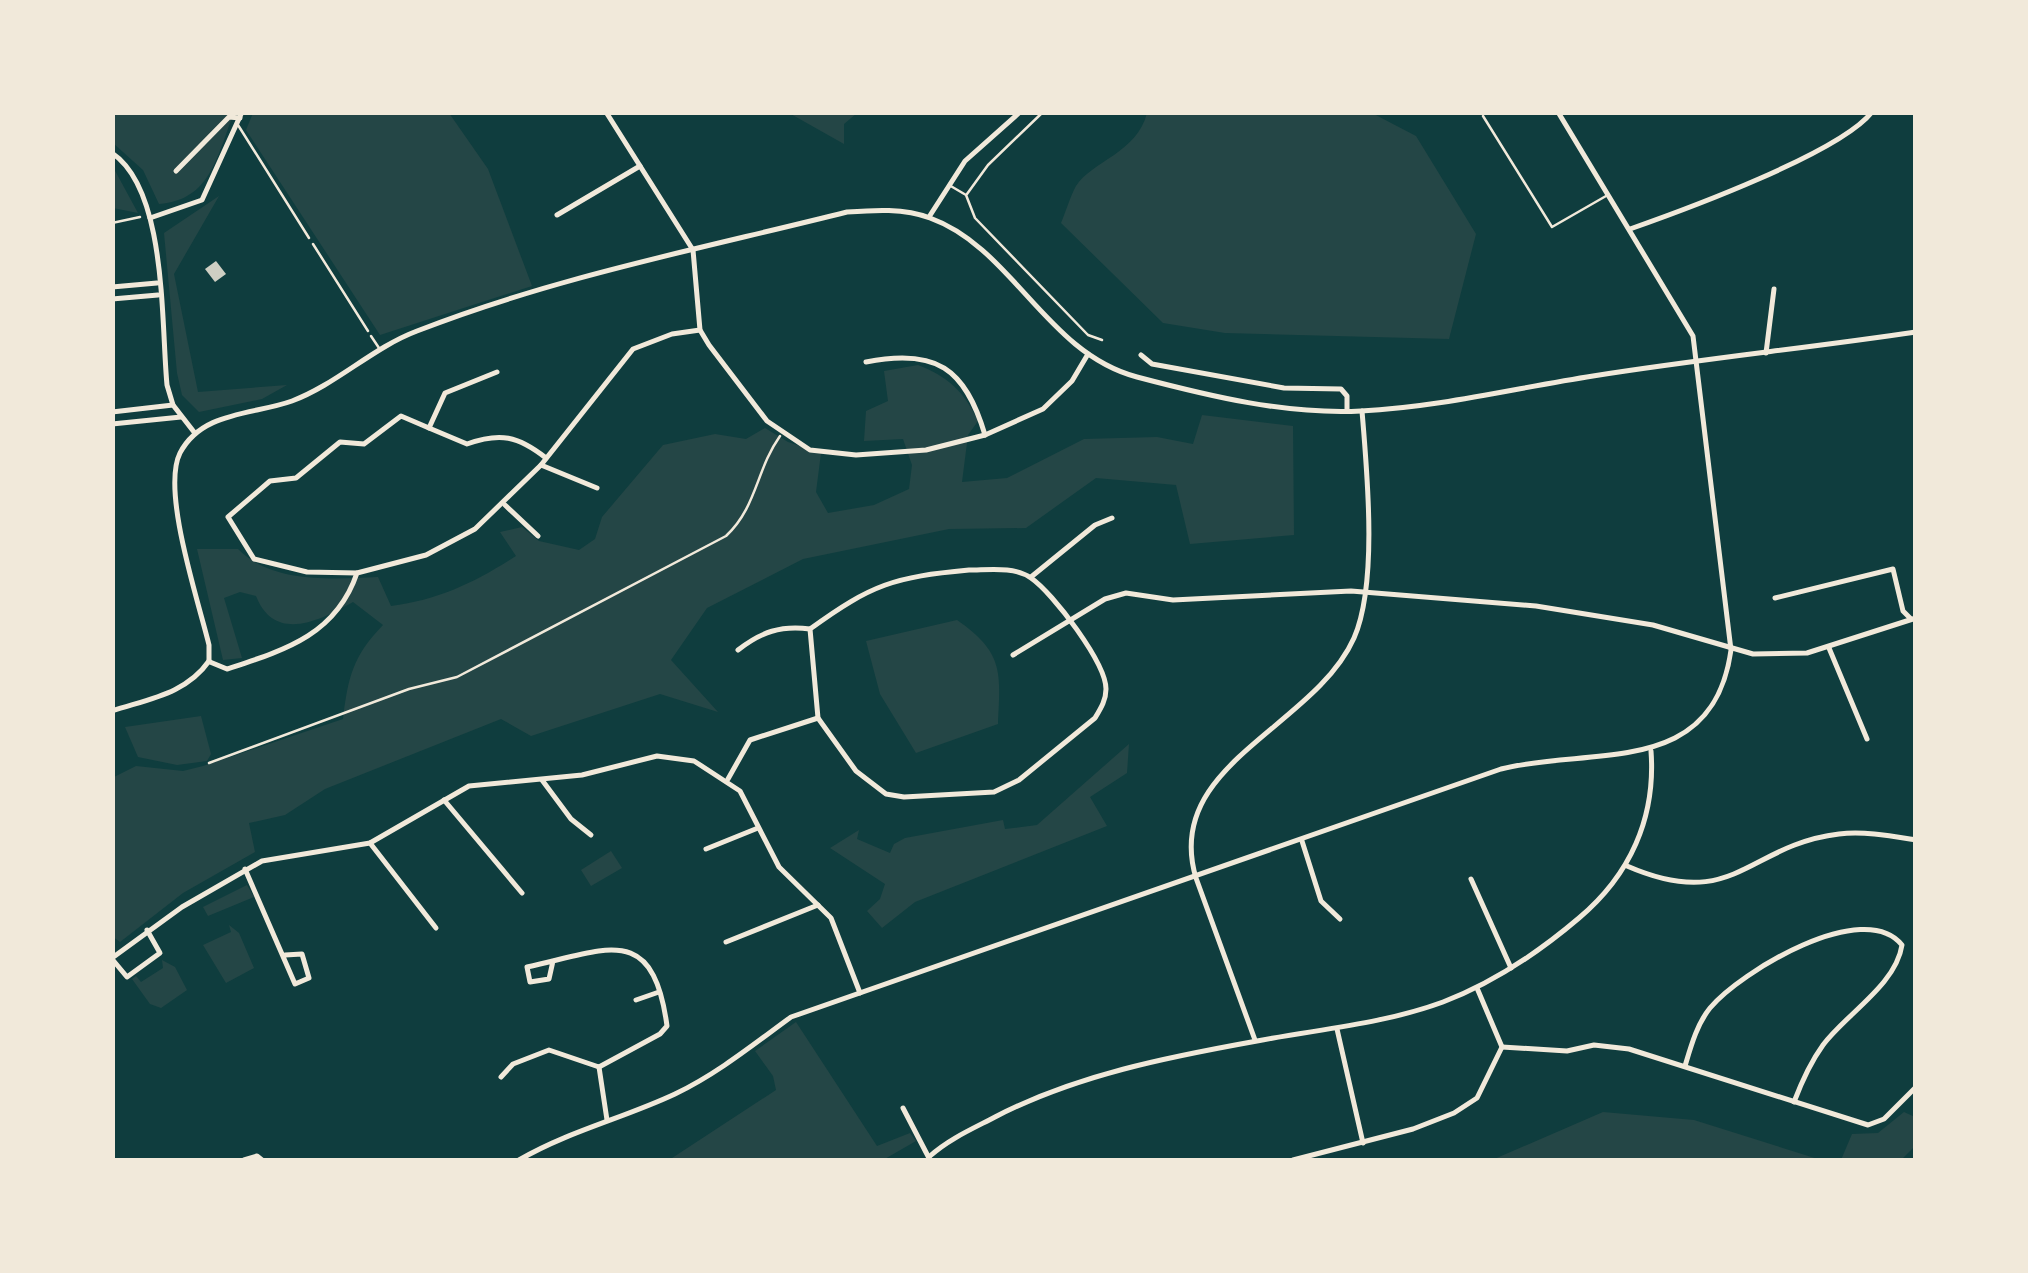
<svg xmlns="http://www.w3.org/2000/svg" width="2028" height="1273" viewBox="0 0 2028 1273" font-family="'Exo 2',sans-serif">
	<rect width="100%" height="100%" fill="#0f3d3e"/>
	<g fill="#244646">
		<path d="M1370,112l46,24 60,98 -27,105 -224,-6 -62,-10 -102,-100c5,-12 9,-26 15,-37 16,-25 61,-33 71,-73z"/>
		<path d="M112,113h122c-17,41 -22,87 -75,91l-16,-34 -30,-27z"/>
		<polygon points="253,113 449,113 488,169 532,286 380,335 246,130"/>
		<polygon points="789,113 857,113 844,124 844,144"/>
		<polygon points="113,167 138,213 113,208"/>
		<polygon points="219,196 174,274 198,392 287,385 262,399 199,412 182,395 177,373 164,233"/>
		<path d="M918,365c30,12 46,26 60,56l-10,14 -6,47 45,-4 77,-39 73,-2 36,7 9,-29 91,11 1,109 -104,9 -14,-59 -80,-7 -70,50 -77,1 -146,30 -96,49 -36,52 47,52 -58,-18 -129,42 -30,-17 -176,70 -40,26 -36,8 6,29 -72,41 -63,49 -8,-6v-158l24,-12 47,5 20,-5 140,-47c5,-42 10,-63 40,-94l-30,-23c-32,18 -78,42 -97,-6l-16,-4 -16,6 18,60 -19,2 -26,-111h41c35,35 94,30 140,28l13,29c48,-6 85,-24 125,-50l-16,-24 22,-5 17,14 40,9 16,-11 7,-22 61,-72 52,-11 31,5 19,-11 23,14 33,11 -5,39 12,21 46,-8 35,-16 3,-24 -9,-26 -39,2 2,-30 22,-10 -4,-30z"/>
		<path d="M957,620c46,32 44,51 41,104l-82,29 -36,-59 -14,-53z"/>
		<polygon points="201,716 211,754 207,761 177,765 138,757 125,727"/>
		<polygon points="1129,744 1127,773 1090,797 1107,826 915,902 882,928 867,911 880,899 885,884 830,848 859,830 857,839 890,853 894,844 905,838 1003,820 1005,829 1037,825"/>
		<polygon points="611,851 622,868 591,886 581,870"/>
		<polygon points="247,885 254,897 208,916 203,907"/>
		<polygon points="229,925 239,933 254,968 226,983 203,945 231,932"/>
		<polygon points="162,960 175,967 187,990 161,1008 150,1004 132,979 136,976 141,982 163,968"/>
		<polygon points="796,1022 877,1146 910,1133 916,1141 883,1160 669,1160 776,1090 773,1076 755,1051"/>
		<polygon points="1603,1112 1694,1120 1821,1160 1492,1160"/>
		<polygon points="1904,1112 1915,1117 1916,1145 1901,1160 1841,1160 1852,1134 1878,1133"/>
	</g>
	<polygon fill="#cfcfc3" points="216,261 226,274 215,282 205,269"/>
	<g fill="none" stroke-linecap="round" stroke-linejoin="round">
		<g stroke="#f1e9da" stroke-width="2.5">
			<polyline points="112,223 140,217"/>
			<polyline points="313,244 368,331"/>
			<path d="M209,763l200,-74 48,-12 269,-141c31,-29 30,-66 54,-100"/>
		</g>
		<g stroke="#f1e9da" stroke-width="2.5">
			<polyline points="1483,116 1552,227 1606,196"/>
			<polyline points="238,125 309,238"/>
			<polyline points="949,185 966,195 975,218 1088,335 1102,340"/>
			<polyline points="967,194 988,165 1043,112"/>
			<polyline points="371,336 379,348"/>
		</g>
		<g stroke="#f1e9da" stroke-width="5">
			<polyline points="606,112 693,250 700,330 709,345 767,421 810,450 856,455 926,450 985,435 1043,409 1072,381 1088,354"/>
			<path d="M112,153c55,37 49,170 55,232l6,20 21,27"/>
			<polyline points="176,171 229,117 240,118"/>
			<polyline points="557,215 640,166"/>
			<polyline points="929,217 965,161 1020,112"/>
			<polyline points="150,218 202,200 242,112"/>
			<path d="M1630,229c54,-19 210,-76 242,-117"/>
			<polyline points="112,287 157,283"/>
			<polyline points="112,299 158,295"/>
			<polyline points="1766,353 1774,289"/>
			<polyline points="1141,355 1152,364 1284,388 1341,389 1347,396 1347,411"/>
			<path d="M866,362c70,-14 99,6 119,73"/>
			<path d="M497,372l-52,21 -16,35 38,16c33,-12 51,-8 79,14"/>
			<polyline points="112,412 173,405"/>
			<polyline points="112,424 181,417"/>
			<polyline points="541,465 597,488"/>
			<polyline points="505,505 538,536"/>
			<path d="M969,570c19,0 45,-4 62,8 22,15 75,85 75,111 0,11 -5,19 -11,29l-76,62 -25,12 -90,5 -18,-3 -30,-23 -38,-53 -8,-89c62,-45 84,-52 159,-59z"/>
			<polyline points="357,573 307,572 254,559 228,517 270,481 296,478 340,442 364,444 401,416 429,428"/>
			<polyline points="1031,577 1095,525 1112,518"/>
			<polyline points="1775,598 1893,569 1903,611 1911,619"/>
			<polyline points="1829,648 1867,739"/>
			<path d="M738,650c23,-18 43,-25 72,-21"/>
			<polyline points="1013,655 1105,599 1126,593 1173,600 1351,591 1536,606 1653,625 1753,654 1807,653 1916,618"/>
			<path d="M209,661v-16c-10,-42 -48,-154 -29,-192 22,-42 73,-38 112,-52 45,-17 80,-53 125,-70 138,-54 287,-83 430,-119 27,-2 57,-4 83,6 83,30 116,135 207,159 72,19 150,38 224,34 79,-4 155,-23 232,-35 107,-17 215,-28 323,-44"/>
			<path d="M210,662l17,7c58,-19 109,-34 130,-96l69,-18 49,-26 66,-64 92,-116 39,-15 28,-4"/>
			<path d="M112,711c36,-12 74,-17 97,-50"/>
			<polyline points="728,779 750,740 818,718"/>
			<polyline points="542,780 571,819 591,835"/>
			<polyline points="444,800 522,893"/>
			<polyline points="1302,841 1321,901 1340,919"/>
			<polyline points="370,843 436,928"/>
			<polyline points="706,849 758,828"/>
			<path d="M1627,866c108,47 120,-21 212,-32 25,-3 52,2 77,6"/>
			<polyline points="245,869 295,984 309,978 302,954 285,955"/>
			<polyline points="1471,879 1511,968"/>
			<polyline points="726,942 818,905"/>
			<polyline points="112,958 182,907 262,861 370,843 469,786 582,775 657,756 694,761 740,791 779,867 831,918 860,993"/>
			<polyline points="112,959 127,977 160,953 147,930"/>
			<path d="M553,961l-4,18 -19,3 -3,-15c79,-17 126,-46 140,59l-7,8 -61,33"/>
			<polyline points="636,1000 659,992"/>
			<polyline points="1337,1029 1363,1143"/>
			<path d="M1255,1040l-59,-162c-34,-113 118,-150 158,-240 24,-55 13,-166 8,-227"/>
			<polyline points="1502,1047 1567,1051 1594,1045 1629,1049 1868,1125 1884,1119 1916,1087"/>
			<path d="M1685,1066c6,-20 12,-42 25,-58 30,-36 154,-111 192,-63 -6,40 -56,69 -79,100 -13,18 -21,36 -29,57"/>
			<polyline points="599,1067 607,1120"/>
			<polyline points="501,1077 513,1064 549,1050 599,1067"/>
			<polyline points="903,1108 930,1160"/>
			<path d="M930,1156c19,-17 42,-27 65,-39 81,-42 173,-60 262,-76 63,-12 126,-17 186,-39 50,-19 96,-50 136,-84 51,-43 77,-100 72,-167"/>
			<polyline points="244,1160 257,1156 262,1160"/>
			<path d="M519,1160c50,-29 105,-42 156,-66 42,-20 79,-50 116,-77l710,-248c91,-23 212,10 230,-119l-38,-314 -135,-224"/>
			<polyline points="1293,1160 1413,1129 1454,1113 1477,1098 1502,1047 1477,988"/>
		</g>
	</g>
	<rect width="2028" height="1273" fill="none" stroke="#f1e9da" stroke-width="230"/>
</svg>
